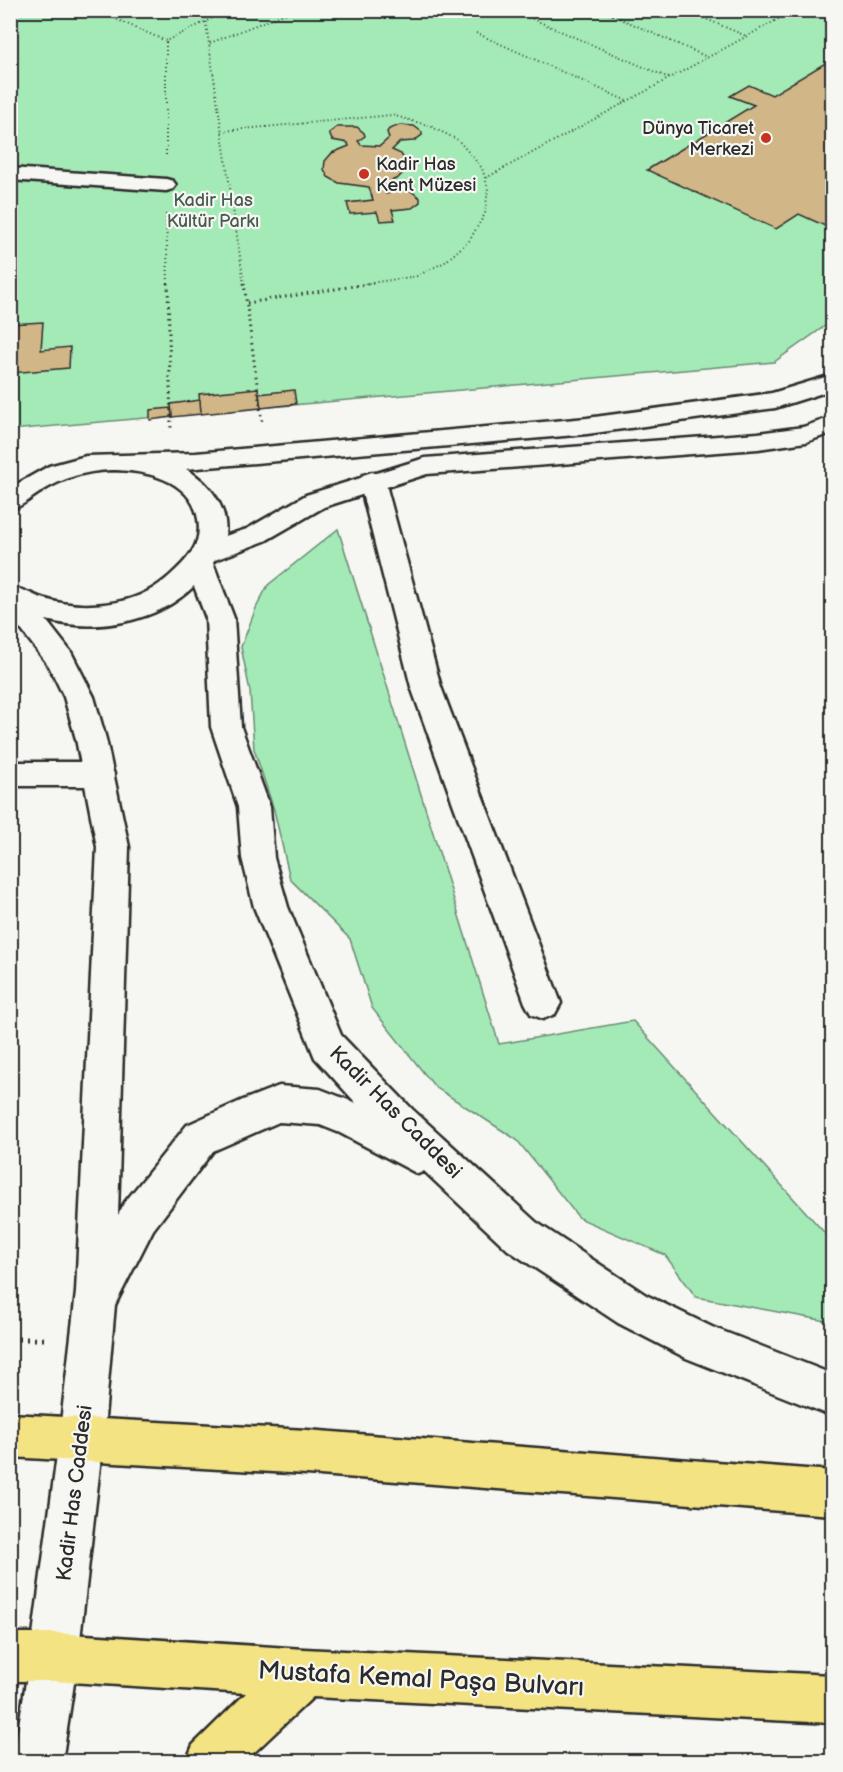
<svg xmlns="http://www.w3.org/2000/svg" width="843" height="1772" viewBox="0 0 843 1772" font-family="'Balsamiq Sans',sans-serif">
	<rect width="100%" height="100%" fill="#f6f6f2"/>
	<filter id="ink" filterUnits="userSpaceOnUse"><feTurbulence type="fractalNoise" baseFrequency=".0167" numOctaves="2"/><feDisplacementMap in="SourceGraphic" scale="12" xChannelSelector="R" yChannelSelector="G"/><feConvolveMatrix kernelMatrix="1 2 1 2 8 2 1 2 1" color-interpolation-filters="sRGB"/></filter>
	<g filter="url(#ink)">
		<g fill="#a4eab7" stroke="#688a71" stroke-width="1.5">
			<polygon points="11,11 832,11 832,321 774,362 11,430"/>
			<polygon points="338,529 499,1044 633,1021 832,1241 832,1322 696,1297 665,1255 579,1218 517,1140 435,1087 372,1008 350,939 290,879 274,810 254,749 250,691 241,647 256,608 268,585"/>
		</g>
		<g fill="#d1b787" stroke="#2b2b2b" stroke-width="1.5">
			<polygon points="832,59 832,229 799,214 776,229 647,170 754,105 730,96 749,85 772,95"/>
			<polygon points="400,125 414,126 422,132 422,135 414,141 400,142 392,150 401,154 406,162 405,171 398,178 382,185 386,194 398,190 411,191 420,198 420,202 412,208 392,210 395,220 380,221 377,212 350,214 347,203 373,200 369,187 339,183 328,177 324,169 325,161 332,153 349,146 348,143 332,140 329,133 337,127 357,127 364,133 365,136 358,141 361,145 380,146 389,138 387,132 389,129"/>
			<polygon points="43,322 41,350 70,347 69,368 10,373 10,324"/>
			<polygon points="258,388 261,408 201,414 199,394"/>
			<polygon points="294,390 296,404 261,408 259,394"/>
			<polygon points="200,400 201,414 172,417 171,404"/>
			<polygon points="171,408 172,417 150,420 150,410"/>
		</g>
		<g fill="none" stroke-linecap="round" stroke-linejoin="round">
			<g stroke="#2b2b2b" stroke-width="5">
				<g id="street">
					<polygon points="10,168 166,179 173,181 176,185 173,189 166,191 10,180"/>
					<polygon points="372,472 381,475 385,481 441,687 561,1003 555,1014 543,1019 531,1014 525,1003 411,687 359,481 363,475"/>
					<polygon points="10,762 99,762 110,765 114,774 110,783 99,786 10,786"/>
					<polygon points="54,1633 71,1640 78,1657 62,1762 13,1762 30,1657 37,1640"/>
				</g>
			</g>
			<g stroke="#2b2b2b" stroke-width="5">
				<path id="secondary" d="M832,375v15l-57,18 -188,26 -401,35c24,14 43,39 39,67l22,-7 59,-34 119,-37 333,-25 45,-6 29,-10v16l-26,9 -48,7 -331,25 -103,33 -59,34 -50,19 -2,3 21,55 7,109 29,80 4,51 14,49 53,128 71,74 124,113 110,73 66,32 120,47v42l-146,-58 -68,-35 -110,-73 -84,-79 -6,3 -78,-41 -20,-8 -41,-3 -66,29 -60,79 -38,75 -12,135 -25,217 -7,17 -17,7 -17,-7 -7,-17 29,-217 17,-148 21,-445 -21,-108 -12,-42 -15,-31 -39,-51v-27c12,-1 23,8 35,11 25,8 55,8 81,1 19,-5 36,-16 50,-30 16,-15 26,-29 22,-51 -7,-40 -53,-49 -88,-49 -25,1 -47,8 -68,21 -11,7 -19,15 -32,19v-22l39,-22 37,-10 110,-3 391,-35 185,-25zM194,586l12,32 5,109 27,80 4,51 12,49 61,151 41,45 -36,-14 -41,-3 -36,14 -56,25 -62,77 -7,13 11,-368 -23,-108 -12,-42 -23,-45 -25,-32c49,13 111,3 148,-34z"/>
			</g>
			<g stroke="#2b2b2b" stroke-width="5">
				<g id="primary">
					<polygon points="10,1414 307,1430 832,1471 832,1515 307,1474 10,1457"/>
					<polygon points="10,1633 54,1633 304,1649 832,1675 832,1723 313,1697 244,1762 186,1762 193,1745 246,1693 54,1681 10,1681"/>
				</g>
			</g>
			<g stroke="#2b2b2b" stroke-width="2" stroke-dasharray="1 3" stroke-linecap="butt">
				<polyline points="95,10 166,41"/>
				<polyline points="204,10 244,284"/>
				<polyline points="601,10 707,57"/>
				<polyline points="685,10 746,36"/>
				<polyline points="773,10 785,15"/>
				<polyline points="521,14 669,78"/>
				<polyline points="476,33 627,101"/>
				<polyline points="210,43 294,10"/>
				<polyline points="222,131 392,115 430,126 458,140 482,168 488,188 485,214 469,241 445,262 417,276 364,284"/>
				<polyline points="166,155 166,41 229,10"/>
				<polyline points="486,178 795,10"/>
				<polyline points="166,214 168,284"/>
			</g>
			<g stroke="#2b2b2b" stroke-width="3" stroke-dasharray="1.5 4" stroke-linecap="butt">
				<polyline points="168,283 171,431"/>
				<polyline points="244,283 262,423"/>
				<polyline points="247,303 373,283"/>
			</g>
			<polyline stroke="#2b2b2b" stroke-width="5" stroke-dasharray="2 6" stroke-linecap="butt" points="10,1339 49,1339"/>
			<use href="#street" fill="#f6f6f2" fill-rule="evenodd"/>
			<use href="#secondary" fill="#f6f6f2" fill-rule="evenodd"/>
			<use href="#primary" fill="#f4e382" fill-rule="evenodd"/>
		</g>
	</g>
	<g fill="#c8321e" stroke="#f6f6f2" stroke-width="2">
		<circle cx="766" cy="138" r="6"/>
		<circle cx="364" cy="174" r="6"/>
	</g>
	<g text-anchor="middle" stroke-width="4.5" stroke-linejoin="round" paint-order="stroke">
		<g font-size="18" fill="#2b2b2b" stroke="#f6f6f2" text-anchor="end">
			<text x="754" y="134">Dünya Ticaret<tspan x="754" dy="21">Merkezi</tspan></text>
			<text x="376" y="170" text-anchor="start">Kadir Has<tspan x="376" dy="21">Kent Müzesi</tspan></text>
		</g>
		<g font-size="18" fill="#495b4e" stroke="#f6f6f2">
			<text x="213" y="206">Kadir Has<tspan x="213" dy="21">Kültür Parkı</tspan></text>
		</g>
		<g font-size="21" fill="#2b2b2b" stroke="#f6f6f2">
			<text transform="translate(396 1112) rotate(45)" y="7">Kadir Has Caddesi</text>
			<text transform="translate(74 1493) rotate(-83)" y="7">Kadir Has Caddesi</text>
		</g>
		<g font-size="26" fill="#2b2b2b" stroke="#f6f6f2">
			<text transform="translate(421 1678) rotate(3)" y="9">Mustafa Kemal Paşa Bulvarı</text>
		</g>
	</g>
	<rect width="843" height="1772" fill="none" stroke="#f6f6f2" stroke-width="36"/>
	<rect x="18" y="18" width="807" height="1736" fill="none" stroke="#2b2b2b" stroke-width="2" filter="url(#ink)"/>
</svg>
